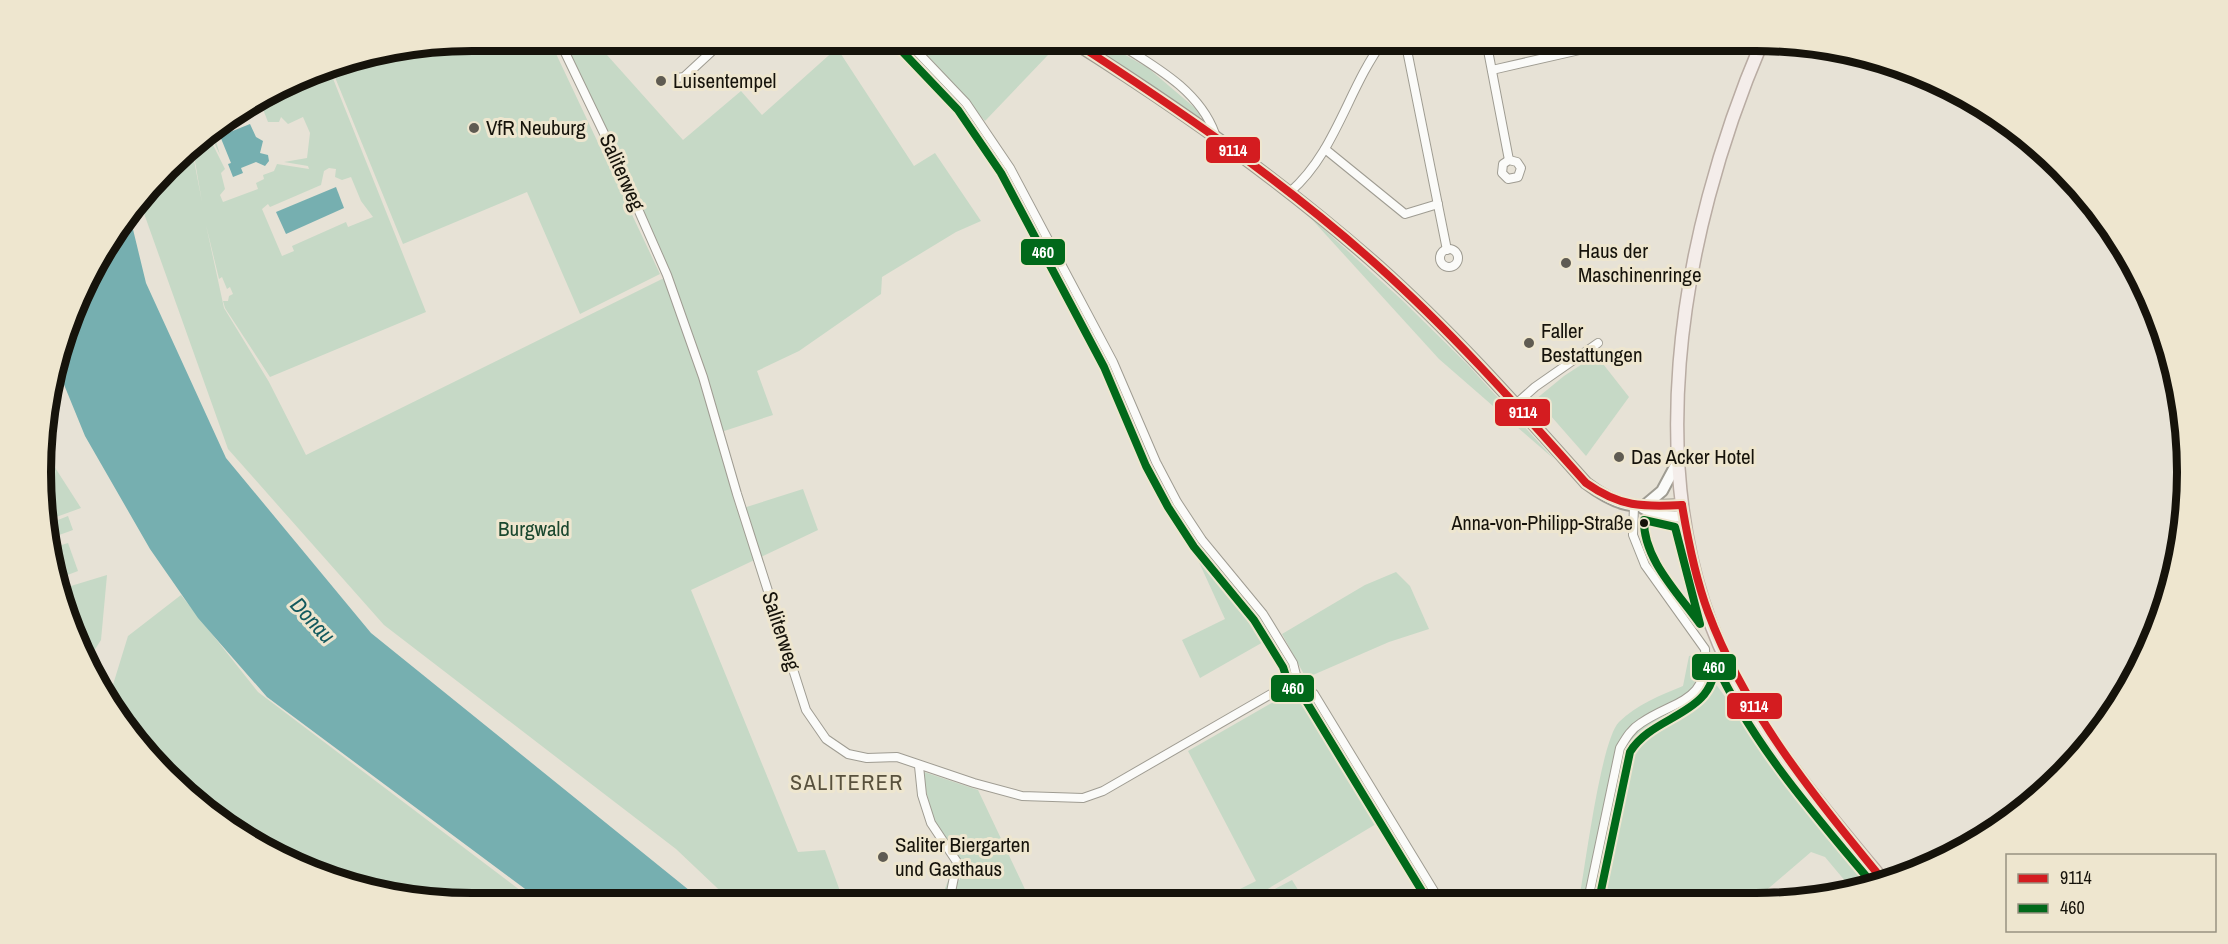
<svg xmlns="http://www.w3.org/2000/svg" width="2228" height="944" viewBox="0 0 2228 944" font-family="'Archivo Narrow',sans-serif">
	<rect width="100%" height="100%" fill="#e7e2d6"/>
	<g fill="#c6d9c6" fill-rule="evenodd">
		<polygon points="472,41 550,41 660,274 580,314 527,192 403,244 330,65"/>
		<path d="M565,41h48l-6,14 76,85 58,-49 21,24 75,-67 77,118 21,-13 46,68 -25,11 -74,45 -1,17 -82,57 -42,20 16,44 -58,19 22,76 66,-21 15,41 -127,60 107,262 27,-2 19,52 -111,1 -57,-54 -292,-224 -156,-176 -87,-244 50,-60 11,57 -10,-58 15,-11 18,36 -4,4 4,16 -5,6 3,7 35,-13 -2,-6 8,-4 -1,-4 11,-4 3,-7 32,5 -1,-3 -24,-4 23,-4 3,-25 -7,-16 -15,7 -7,-7 -2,5h-11l-9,-23 61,-24 -2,-5 10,-4 98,246 -156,65 -45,-69 -2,-7h5l1,-5 4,-2 -3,-7 -3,2 -5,-12 -3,2 -13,-54 18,83 45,74 37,73 356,-176 10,-2zM329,168l7,1 -1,8 7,3 9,-3 10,24 12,16 -25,10 -2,-5 -54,24 2,5 -12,5 -20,-47 6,-5 2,3 51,-22 3,-14z"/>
		<polygon points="915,41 1021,41 1048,55 985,121"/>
		<polygon points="1081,41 1101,41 1148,68 1202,114 1199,118"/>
		<polygon points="242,108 249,119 216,133 215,138 220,155 209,132"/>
		<polygon points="1307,214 1402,300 1468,365 1554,459 1439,359"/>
		<polygon points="1596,355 1629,397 1586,456 1536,399 1564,376"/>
		<polygon points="45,452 81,508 48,520"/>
		<polygon points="1176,512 1223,577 1272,637 1200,678 1182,640 1225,619"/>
		<polygon points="68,516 73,530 48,539 48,524"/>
		<polygon points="68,543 78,571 57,579 49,549"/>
		<polygon points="1396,572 1410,586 1429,629 1389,642 1306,678 1282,634 1365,585"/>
		<polygon points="107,575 101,640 88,660 61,589"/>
		<polygon points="181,595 258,692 537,903 472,903 334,881 209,814 148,757 108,701 128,636"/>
		<path d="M1694,655l6,9c-1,12 -5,20 -12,29l10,6 14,-20 95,129 60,75 -16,5 -26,-31 -14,-5 -56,48h-176c6,-32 22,-160 40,-178 17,-17 42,-27 64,-36l6,-30z"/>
		<polygon points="1289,693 1299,693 1308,697 1376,824 1261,893 1263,895 1292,880 1305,901 1216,901 1256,881 1188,751"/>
		<path d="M921,771l57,19 53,112h-88l-1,-6 6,-15 12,-1c2,-35 -14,-32 -25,-58 -6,-16 -9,-34 -14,-51z"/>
	</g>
	<g fill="#76afb0">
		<polygon points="250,124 256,137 263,141 260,153 268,155 269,161 265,166 256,162 241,168 243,173 233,177 228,164 231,163 220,136"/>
		<polygon points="336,187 344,208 286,234 276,212"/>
		<polygon points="130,217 146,283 226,458 371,633 705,903 544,903 267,697 198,618 150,549 85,436 56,365 64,333 98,257"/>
	</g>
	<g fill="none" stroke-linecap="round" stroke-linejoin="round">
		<g stroke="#9f9c92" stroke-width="10">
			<g id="street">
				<polyline points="559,40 612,150 667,275 703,377 737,494 806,710 826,739 848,754 867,758 897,757 974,783 1022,796 1083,798 1103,791 1297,679"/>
				<polyline points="906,40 966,103 1010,168 1113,362 1156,462 1177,502 1202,540 1263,614 1293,663 1297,679 1314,694 1440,901"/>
				<path d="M1113,40c39,25 86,49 102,94"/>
				<polyline points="1405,40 1447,250"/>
				<polyline points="1486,40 1509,160"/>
				<polyline points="1492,70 1606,44 1605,40"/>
				<polyline points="677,78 684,77 724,40"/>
				<polyline points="1325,149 1405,214 1438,204"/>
				<polygon points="1509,160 1517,162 1521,168 1518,177 1508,179 1502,173 1503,164"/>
				<path d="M1290,192c46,-40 58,-104 94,-152"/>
				<circle cx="1449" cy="258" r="9"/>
				<polyline points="1516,404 1535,387 1598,343"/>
				<polyline points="919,766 922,795 931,823 957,862 949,902"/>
				<path d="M1588,900l32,-152c6,-10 11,-19 21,-25 35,-24 68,-19 64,-74l-60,-84 -12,-30 1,-29"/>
			</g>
		</g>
		<g stroke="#9f9c92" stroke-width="14">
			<g id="secondary">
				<path d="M1070,40c109,68 212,141 308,226 75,67 141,142 208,217 37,28 52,24 96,22"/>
				<polyline points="1643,507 1662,491 1677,463"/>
				<path d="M1643,508c13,7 26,10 40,8"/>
			</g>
		</g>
		<g stroke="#b9aca3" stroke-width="15">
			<path id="primary" d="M1762,42c-82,192 -130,450 -23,643 38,69 92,133 143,194"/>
		</g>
		<use href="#street" stroke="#fbfbf9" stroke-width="8"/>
		<use href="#secondary" stroke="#fbfbf9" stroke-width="10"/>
		<use href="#primary" stroke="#f4edea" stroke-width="12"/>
		<g stroke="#eee6cf" stroke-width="12">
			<g id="bus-1">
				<path d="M1071,40c107,69 212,141 307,226 75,67 141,142 208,217 34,24 56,24 96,22"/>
				<path d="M1682,505c6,36 13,72 26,107 37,100 107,185 174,267"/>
			</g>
		</g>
		<g stroke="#eee6cf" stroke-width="12">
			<g id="bus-2">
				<polyline points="898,47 958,110 1001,173 1104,367 1146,466 1168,507 1194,547 1254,620 1283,667 1289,685 1306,701 1428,901"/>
				<path d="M1644,520l31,7 25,97c-21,-30 -57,-65 -56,-104z"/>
				<path d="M1599,900l31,-148c23,-38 85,-36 85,-90 37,82 99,152 156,220"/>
			</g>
		</g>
		<use href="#bus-1" stroke="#d41c20" stroke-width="8"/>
		<use href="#bus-2" stroke="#01691a" stroke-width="8"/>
	</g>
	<g fill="#5f5b52" stroke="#eee6cf" stroke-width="2">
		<circle cx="661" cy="81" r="6"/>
		<circle cx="474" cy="128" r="6"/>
		<circle cx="1566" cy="263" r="6"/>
		<circle cx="1529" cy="343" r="6"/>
		<circle cx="1619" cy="457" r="6"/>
		<circle cx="883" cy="857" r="6"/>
	</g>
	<circle fill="#16130b" stroke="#eee6cf" stroke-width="2" cx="1644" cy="523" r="5"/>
	<g text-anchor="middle" stroke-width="6" stroke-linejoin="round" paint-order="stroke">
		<g font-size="20" fill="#16130b" stroke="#eee6cf" text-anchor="end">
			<text x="1633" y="530">Anna-von-Philipp-Straße</text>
		</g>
		<g font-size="21" fill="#16130b" stroke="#eee6cf" text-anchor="start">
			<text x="673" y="88">Luisentempel</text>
			<text x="486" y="135">VfR Neuburg</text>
			<text x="1578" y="258">Haus der<tspan x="1578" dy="24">Maschinenringe</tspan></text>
			<text x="1541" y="338">Faller<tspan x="1541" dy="24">Bestattungen</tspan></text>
			<text x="1631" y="464">Das Acker Hotel</text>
			<text x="895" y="852">Saliter Biergarten<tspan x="895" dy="24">und Gasthaus</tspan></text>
		</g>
		<g font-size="21" fill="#16130b" stroke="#eee6cf">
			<text transform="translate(622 172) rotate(66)" y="7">Saliterweg</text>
			<text transform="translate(781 631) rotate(72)" y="7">Saliterweg</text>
		</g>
		<g font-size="21" fill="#1a472e" stroke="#eee6cf">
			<text x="534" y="536">Burgwald</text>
		</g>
		<g font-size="22" font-style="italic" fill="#12595e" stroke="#eee6cf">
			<text transform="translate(313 620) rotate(47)" y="8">Donau</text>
		</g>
		<g font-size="22" letter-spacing="1.5" fill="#58513d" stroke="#eee6cf">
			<text x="847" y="790">SALITERER</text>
		</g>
	</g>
	<path d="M0 0H2228V944H0ZM472 51H1756A421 421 0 0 1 2177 472V472A421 421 0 0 1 1756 893H472A421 421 0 0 1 51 472V472A421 421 0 0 1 472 51Z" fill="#eee6cf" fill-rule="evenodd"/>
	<path fill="none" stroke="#16130b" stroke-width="8" d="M472 51H1756A421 421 0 0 1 2177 472V472A421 421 0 0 1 1756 893H472A421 421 0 0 1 51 472V472A421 421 0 0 1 472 51Z"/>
	<g stroke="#eee6cf" stroke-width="2">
		<rect x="1205" y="136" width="56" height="28" rx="6" fill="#d41c20"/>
		<rect x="1020" y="238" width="46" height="28" rx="6" fill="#01691a"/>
		<rect x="1494" y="398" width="57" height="29" rx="6" fill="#d41c20"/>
		<rect x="1691" y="653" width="46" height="28" rx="6" fill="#01691a"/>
		<rect x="1270" y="674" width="45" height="29" rx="6" fill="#01691a"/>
		<rect x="1726" y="692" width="57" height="28" rx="6" fill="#d41c20"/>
	</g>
	<g font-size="16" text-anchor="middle" font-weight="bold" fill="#fff">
		<text x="1233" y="156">9114</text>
		<text x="1043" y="258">460</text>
		<text x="1523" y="418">9114</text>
		<text x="1714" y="673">460</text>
		<text x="1293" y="694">460</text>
		<text x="1754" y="712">9114</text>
	</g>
	<rect x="2006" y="854" width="210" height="78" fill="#eee6cf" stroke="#989281" stroke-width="1.5"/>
	<rect x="2018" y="874" width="30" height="9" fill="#d41c20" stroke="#989281" stroke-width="1.5"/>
	<text x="2060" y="884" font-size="18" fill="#16130b">9114</text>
	<rect x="2018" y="904" width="30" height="9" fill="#01691a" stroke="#989281" stroke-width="1.5"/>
	<text x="2060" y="914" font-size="18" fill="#16130b">460</text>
</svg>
